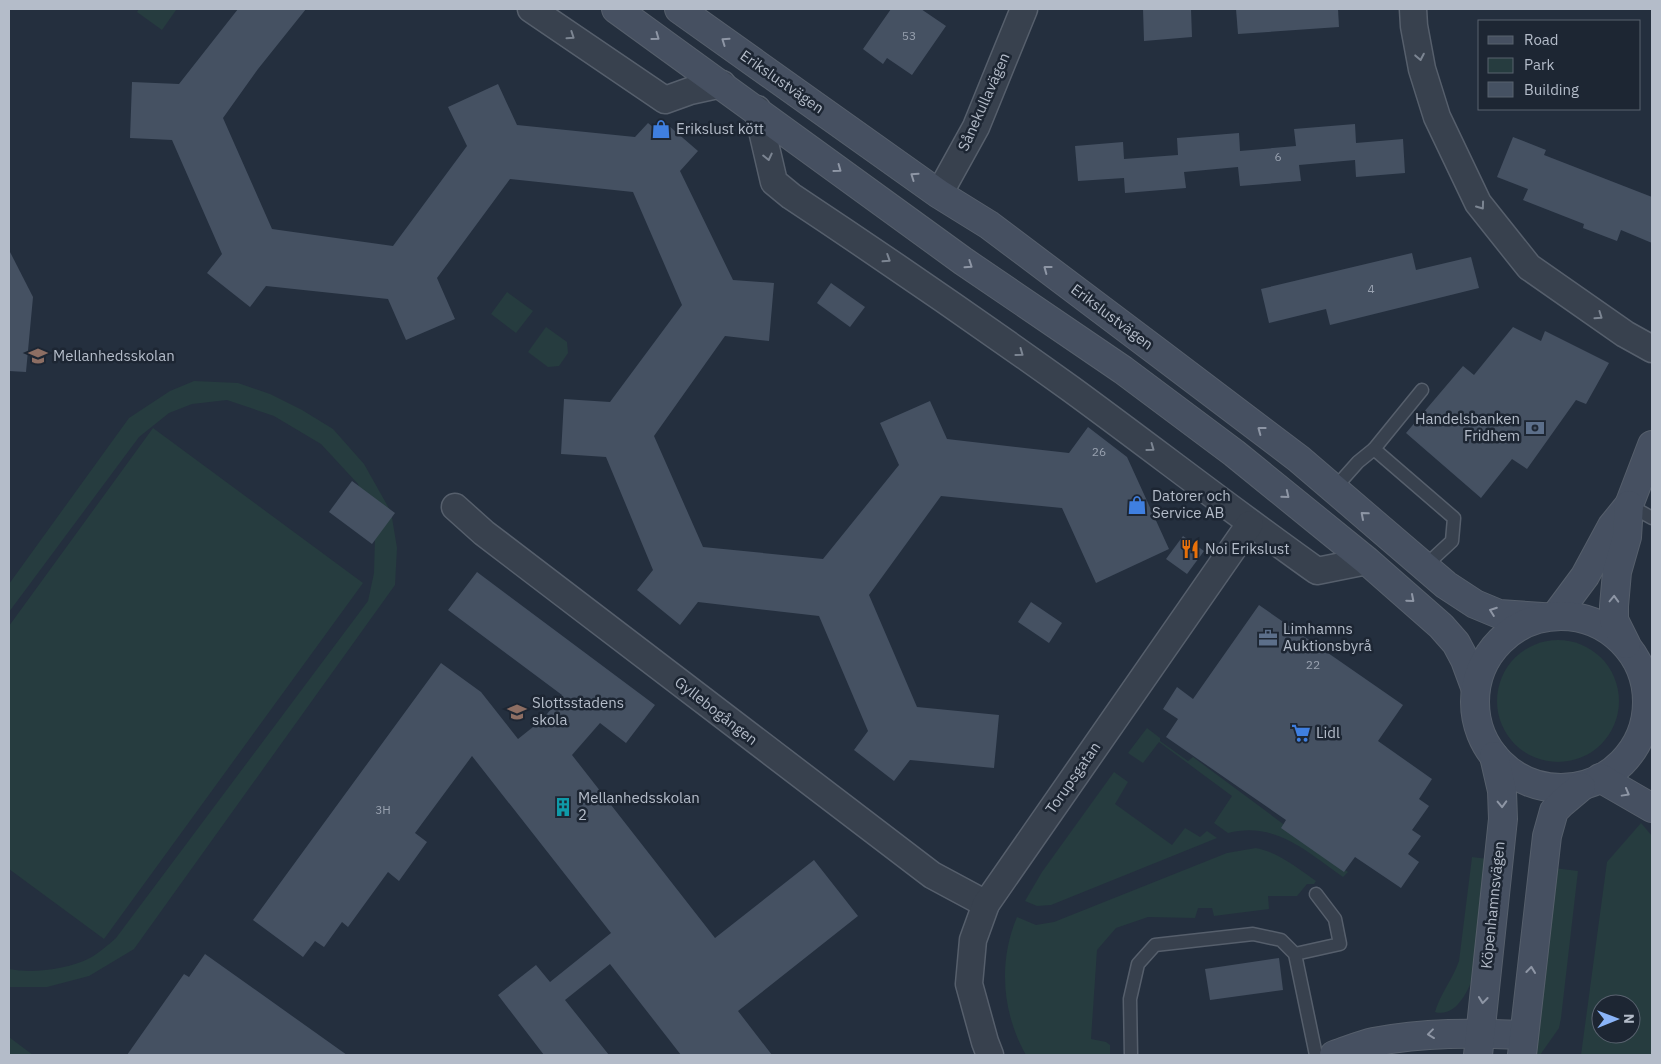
<svg xmlns="http://www.w3.org/2000/svg" width="1661" height="1064" viewBox="0 0 1661 1064" font-family="'IBM Plex Sans',sans-serif">
	<rect width="100%" height="100%" fill="#242f3e"/>
	<g fill="#263c3f" fill-rule="evenodd">
		<polygon points="139,9 174,9 176,10 162,30 137,12"/>
		<polygon points="507,292 533,311 516,333 491,314"/>
		<polygon points="546,327 567,342 568,353 559,366 548,367 528,352"/>
		<path d="M194,381l44,2 32,11 32,16 31,19 31,35 27,48 6,36 -2,37 -261,364 -45,27 -42,11h-38v-18c24,5 59,0 81,-11 9,-5 18,-13 26,-20l252,-337 6,-28 1,-36 -17,-53 -37,-40 -47,-28 -47,-16 -35,4 -23,9 -30,24 -130,175v-28l120,-166 41,-27z"/>
		<polygon points="153,428 363,583 104,939 9,869 9,626"/>
		<circle cx="1558" cy="701" r="61"/>
		<path d="M1147,728l13,10v3l28,20 5,-4 155,115 -5,5c-36,-25 -67,-56 -115,-44l-14,-10 18,-27 -73,-54 -16,21 -15,-10z"/>
		<polygon points="1114,772 1128,782 1115,804 1172,845 1185,828 1200,837 1207,831 1217,838 1051,905 1037,906 1025,901 1042,872"/>
		<path d="M1641,823l11,13v219h-71l26,-193zM1601,1004h30v30h-30z"/>
		<path d="M1256,848c24,5 41,20 60,33l-2,3h-7l-10,12h-29l1,13 -55,7 -2,-8h-14l-3,10 -47,-1 -32,11 -19,22 -6,89 15,3 4,3v10h-84c-24,-42 -28,-93 -9,-138l19,8 18,-3 173,-69z"/>
		<path d="M1472,857l16,2 -14,116c-6,16 -18,43 -39,37 5,-18 18,-33 24,-51z"/>
		<polygon points="1554,868 1578,871 1561,1018 1559,1028 1540,1055 1532,1055"/>
		<polygon points="9,1037 33,1055 9,1055"/>
	</g>
	<g fill="#455162">
		<polygon points="238,9 306,9 258,69 223,118 272,229 393,246 467,146 448,107 498,84 517,125 635,137 648,123 654,128 661,119 698,151 680,171 733,280 774,283 769,341 725,336 654,436 703,547 823,559 899,465 880,423 930,401 947,439 1069,453 1088,427 1127,457 1169,549 1096,583 1062,508 941,496 869,595 917,707 999,715 994,768 910,760 894,781 854,750 868,731 819,616 698,602 680,625 637,590 653,570 606,457 561,454 564,399 610,402 682,305 633,192 510,179 437,278 455,319 406,340 388,299 266,286 250,307 207,273 222,254 172,140 130,138 132,82 179,84"/>
		<polygon points="891,9 921,9 946,26 912,75 887,58 883,64 863,49"/>
		<polygon points="1143,9 1191,9 1192,37 1144,41"/>
		<polygon points="1236,9 1338,9 1339,27 1238,34"/>
		<polygon points="1355,124 1356,143 1403,139 1405,173 1356,177 1355,160 1299,165 1301,181 1240,186 1238,167 1184,172 1186,188 1125,193 1124,178 1078,181 1075,146 1123,142 1124,159 1178,155 1177,138 1239,133 1240,151 1296,146 1294,129"/>
		<polygon points="1513,137 1546,150 1544,155 1652,197 1652,243 1621,230 1617,241 1583,228 1584,224 1523,200 1528,189 1497,177"/>
		<polygon points="9,250 33,297 26,372 9,371"/>
		<polygon points="1412,253 1416,270 1471,257 1479,288 1330,325 1326,309 1269,323 1261,289"/>
		<polygon points="831,283 865,307 850,327 817,303"/>
		<polygon points="1513,327 1541,341 1545,331 1609,363 1586,404 1576,400 1527,469 1512,459 1481,498 1406,433 1463,366 1474,375"/>
		<polygon points="352,481 395,513 372,544 329,512"/>
		<polygon points="1183,536 1204,551 1187,574 1166,559"/>
		<polygon points="477,572 655,705 626,743 600,723 572,755 715,938 814,860 858,916 738,1011 772,1055 681,1055 610,964 565,1000 609,1055 544,1055 498,995 536,965 550,982 611,933 472,756 415,833 427,842 399,881 388,872 348,927 342,922 324,947 315,941 303,957 253,920 441,663 481,692 518,739 543,719 562,695 448,610"/>
		<polygon points="1031,602 1062,623 1049,643 1018,622"/>
		<polygon points="1259,605 1403,705 1378,741 1432,779 1419,799 1429,806 1412,830 1421,836 1408,854 1419,862 1401,888 1355,857 1344,872 1281,828 1286,820 1166,737 1178,719 1163,709 1177,687 1193,699"/>
		<polygon points="205,954 347,1055 127,1055 184,974 189,977"/>
		<polygon points="1279,958 1283,990 1210,1000 1205,969"/>
	</g>
	<g fill="none" stroke-linecap="round" stroke-linejoin="round">
		<g stroke="#565f6c" stroke-width="15">
			<g id="lane">
				<polyline points="1374,449 1422,390"/>
				<polyline points="1334,489 1358,462 1374,449 1454,518 1452,541 1424,567"/>
				<polyline points="1629,505 1652,518"/>
				<polyline points="1295,954 1340,944 1335,919 1316,894"/>
				<polyline points="1131,1055 1130,999 1138,964 1155,945 1253,934 1281,940 1295,954 1316,1055"/>
			</g>
		</g>
		<g stroke="#565f6c" stroke-width="29">
			<g id="street">
				<polyline points="531,9 665,100 690,91 722,84"/>
				<polyline points="1413,9 1414,26 1422,69 1437,117 1478,203 1529,267 1625,334 1652,349"/>
				<path d="M757,109l17,73 17,14c95,63 188,127 280,193 82,60 163,123 246,182l50,-10"/>
				<polyline points="939,194 976,127 1024,9"/>
				<polyline points="455,507 484,533 932,875 986,904"/>
				<polyline points="990,1055 985,1042 969,984 973,940 986,904 1250,524"/>
			</g>
		</g>
		<g stroke="#565f6c" stroke-width="30">
			<g id="secondary">
				<polyline points="616,9 963,261 1123,370 1234,453 1367,561 1441,626 1456,643 1465,660 1475,687"/>
				<polyline points="679,9 939,194 989,225 1159,353 1299,459 1446,585 1475,604 1499,614 1542,617"/>
				<polyline points="1556,615 1585,576 1612,526 1629,505 1652,445"/>
				<circle cx="1561" cy="702" r="86"/>
				<polyline points="1626,644 1614,620 1614,606 1617,572 1627,537 1629,505"/>
				<polyline points="1600,778 1652,808"/>
				<path d="M1334,1055c13,-4 26,-10 40,-13 51,-10 98,-9 150,-7"/>
				<polyline points="1478,1055 1503,819 1502,791 1494,756"/>
				<polyline points="1522,1055 1547,836 1554,811 1562,803 1581,787"/>
			</g>
		</g>
		<use href="#lane" stroke="#38414e" stroke-width="12"/>
		<use href="#street" stroke="#38414e" stroke-width="26"/>
		<use href="#secondary" stroke="#465061" stroke-width="28"/>
	</g>
	<defs><path id="oneway-chevron" d="M-2-3.5L2.5 0L-2 3.5" fill="none" stroke-width="1.6" stroke-linecap="round" stroke-linejoin="round" transform="scale(1.25)"/></defs>
	<g stroke="#7c8592">
		<use href="#oneway-chevron" transform="translate(571 36) rotate(34)"/>
		<use href="#oneway-chevron" transform="translate(1420 57) rotate(79)"/>
		<use href="#oneway-chevron" transform="translate(768 157) rotate(77)"/>
		<use href="#oneway-chevron" transform="translate(1481 206) rotate(54)"/>
		<use href="#oneway-chevron" transform="translate(887 259) rotate(33)"/>
		<use href="#oneway-chevron" transform="translate(1599 316) rotate(35)"/>
		<use href="#oneway-chevron" transform="translate(1020 353) rotate(36)"/>
		<use href="#oneway-chevron" transform="translate(1151 448) rotate(36)"/>
	</g>
	<g stroke="#8e96a5">
		<use href="#oneway-chevron" transform="translate(656 37) rotate(36)"/>
		<use href="#oneway-chevron" transform="translate(725 41) rotate(-145)"/>
		<use href="#oneway-chevron" transform="translate(838 169) rotate(36)"/>
		<use href="#oneway-chevron" transform="translate(914 176) rotate(-145)"/>
		<use href="#oneway-chevron" transform="translate(969 265) rotate(34)"/>
		<use href="#oneway-chevron" transform="translate(1047 269) rotate(-143)"/>
		<use href="#oneway-chevron" transform="translate(1261 430) rotate(-143)"/>
		<use href="#oneway-chevron" transform="translate(1286 495) rotate(39)"/>
		<use href="#oneway-chevron" transform="translate(1364 515) rotate(-139)"/>
		<use href="#oneway-chevron" transform="translate(1411 599) rotate(41)"/>
		<use href="#oneway-chevron" transform="translate(1614 599) rotate(-88)"/>
		<use href="#oneway-chevron" transform="translate(1493 611) rotate(-160)"/>
		<use href="#oneway-chevron" transform="translate(1626 793) rotate(29)"/>
		<use href="#oneway-chevron" transform="translate(1502 804) rotate(88)"/>
		<use href="#oneway-chevron" transform="translate(1531 970) rotate(-84)"/>
		<use href="#oneway-chevron" transform="translate(1483 1000) rotate(96)"/>
		<use href="#oneway-chevron" transform="translate(1431 1034) rotate(173)"/>
	</g>
	<defs>
		<g id="shop-bare" transform="scale(1.5)"><path d="M-5-2.5h2.3a2.7 3.5 0 0 1 5.4 0H5L5.5 6h-11ZM-1.5-2.5h3a1.5 2.3 0 0 0-3 0Z" fill="#3f7fe0" stroke="#1d2633" stroke-width="2.5" paint-order="stroke"/></g>
		<g id="school-bare" transform="scale(1.5)"><path d="M0-5L7-2L0 1L-7-2ZM-4 1L0 2.5L4 1V4Q0 6-4 4Z" fill="#8d6e63" stroke="#1d2633" stroke-width="2.5" paint-order="stroke"/></g>
		<g id="bank-bare" transform="scale(1.5)"><path d="M-6-4H6V4H-6ZM0-2.3a2.3 2.3 0 1 0 0 4.6a2.3 2.3 0 1 0 0-4.6Z" fill="#5c6f8a" stroke="#1d2633" stroke-width="2.5" paint-order="stroke"/></g>
		<g id="restaurant-bare" transform="scale(1.5)"><path d="M-5-6h1v4h1v-4h1v4h1v-4h1v5L-1.5 .5V6h-2V.5L-5-1ZM5-6V6H3V1.5H1.5Q1.5-4 5-6Z" fill="#e8710a" stroke="#1d2633" stroke-width="2.5" paint-order="stroke"/></g>
		<g id="office-bare" transform="scale(1.5)"><path d="M-6-3h4V-5.5h4V-3h4V5H-6ZM-1-4.5V-3h2v-1.5ZM-6 0V1H6V0Z" fill="#5c6f8a" stroke="#1d2633" stroke-width="2.5" paint-order="stroke"/></g>
		<g id="supermarket-bare" transform="scale(1.5)"><path d="M-6-5.5h2.5l.6 2H6L4.5 2H-2.5L-4.4-4H-6ZM-1.5 3.2a1.3 1.3 0 1 0 .1 0ZM3 3.2a1.3 1.3 0 1 0 .1 0Z" fill="#3f7fe0" stroke="#1d2633" stroke-width="2.5" paint-order="stroke"/></g>
		<g id="building-bare" transform="scale(1.5)"><path d="M-4-6H4V6H1V3H-1V6H-4ZM-2.5-4.3h1.7v1.8h-1.7ZM.8-4.3h1.7v1.8H.8ZM-2.5-1h1.7V.8h-1.7ZM.8-1h1.7V.8H.8Z" fill="#0f9aa8" stroke="#1d2633" stroke-width="2.5" paint-order="stroke"/></g>
	</defs>
	<g fill-rule="evenodd">
		<use href="#shop-bare" x="661" y="129"/>
		<use href="#school-bare" x="38" y="356"/>
		<use href="#bank-bare" x="1535" y="428"/>
		<use href="#shop-bare" x="1137" y="505"/>
		<use href="#restaurant-bare" x="1190" y="549"/>
		<use href="#office-bare" x="1268" y="638"/>
		<use href="#school-bare" x="517" y="712"/>
		<use href="#supermarket-bare" x="1301" y="733"/>
		<use href="#building-bare" x="563" y="807"/>
	</g>
	<g text-anchor="middle" stroke-width="5" stroke-linejoin="round" paint-order="stroke">
		<g font-size="12" fill="#98a1af">
			<text x="909" y="40">53</text>
			<text x="1278" y="161">6</text>
			<text x="1371" y="293">4</text>
			<text x="1099" y="456">26</text>
			<text x="1313" y="669">22</text>
			<text x="383" y="814">3H</text>
		</g>
		<g font-size="15" fill="#b4bcc9" stroke="#1d2633">
			<text transform="translate(782 82) rotate(35)" y="5">Erikslustvägen</text>
			<text transform="translate(984 102) rotate(-66)" y="5">Sånekullavägen</text>
			<text transform="translate(1112 317) rotate(37)" y="5">Erikslustvägen</text>
			<text transform="translate(716 711) rotate(38)" y="5">Gyllebogången</text>
			<text transform="translate(1073 778) rotate(-55)" y="5">Torupsgatan</text>
			<text transform="translate(1493 905) rotate(-84)" y="5">Köpenhamnsvägen</text>
		</g>
		<g font-size="15" fill="#b4bcc9" stroke="#1d2633" text-anchor="start">
			<text x="676" y="134">Erikslust kött</text>
			<text x="53" y="361">Mellanhedsskolan</text>
			<text x="1520" y="424" text-anchor="end">Handelsbanken<tspan x="1520" dy="17">Fridhem</tspan></text>
			<text x="1152" y="501">Datorer och<tspan x="1152" dy="17">Service AB</tspan></text>
			<text x="1205" y="554">Noi Erikslust</text>
			<text x="1283" y="634">Limhamns<tspan x="1283" dy="17">Auktionsbyrå</tspan></text>
			<text x="532" y="708">Slottsstadens<tspan x="532" dy="17">skola</tspan></text>
			<text x="1316" y="738">Lidl</text>
			<text x="578" y="803">Mellanhedsskolan<tspan x="578" dy="17">2</tspan></text>
		</g>
	</g>
	<rect width="1661" height="1064" fill="none" stroke="#b4bcc9" stroke-width="20"/>
	<rect x="1478" y="20" width="162" height="90" fill="#1d2633" stroke="#59626f"/>
	<rect x="1488" y="36" width="25" height="8" fill="#465061" stroke="#59626f"/>
	<text x="1524" y="45" font-size="15" fill="#b4bcc9">Road</text>
	<rect x="1488" y="58" width="25" height="15" fill="#263c3f" stroke="#59626f"/>
	<text x="1524" y="70" font-size="15" fill="#b4bcc9">Park</text>
	<rect x="1488" y="82" width="25" height="15" fill="#455162" stroke="#59626f"/>
	<text x="1524" y="95" font-size="15" fill="#b4bcc9">Building</text>
	<g transform="translate(1616 1019) rotate(89)"><circle r="24" fill="#1d2633" stroke="#59626f"/>
	<path d="M0-4L9 19L0 12L-9 19Z" fill="#8ab4f8"/>
	<text y="-8" font-size="14" font-weight="bold" text-anchor="middle" fill="#b4bcc9">N</text>
	</g>
</svg>
